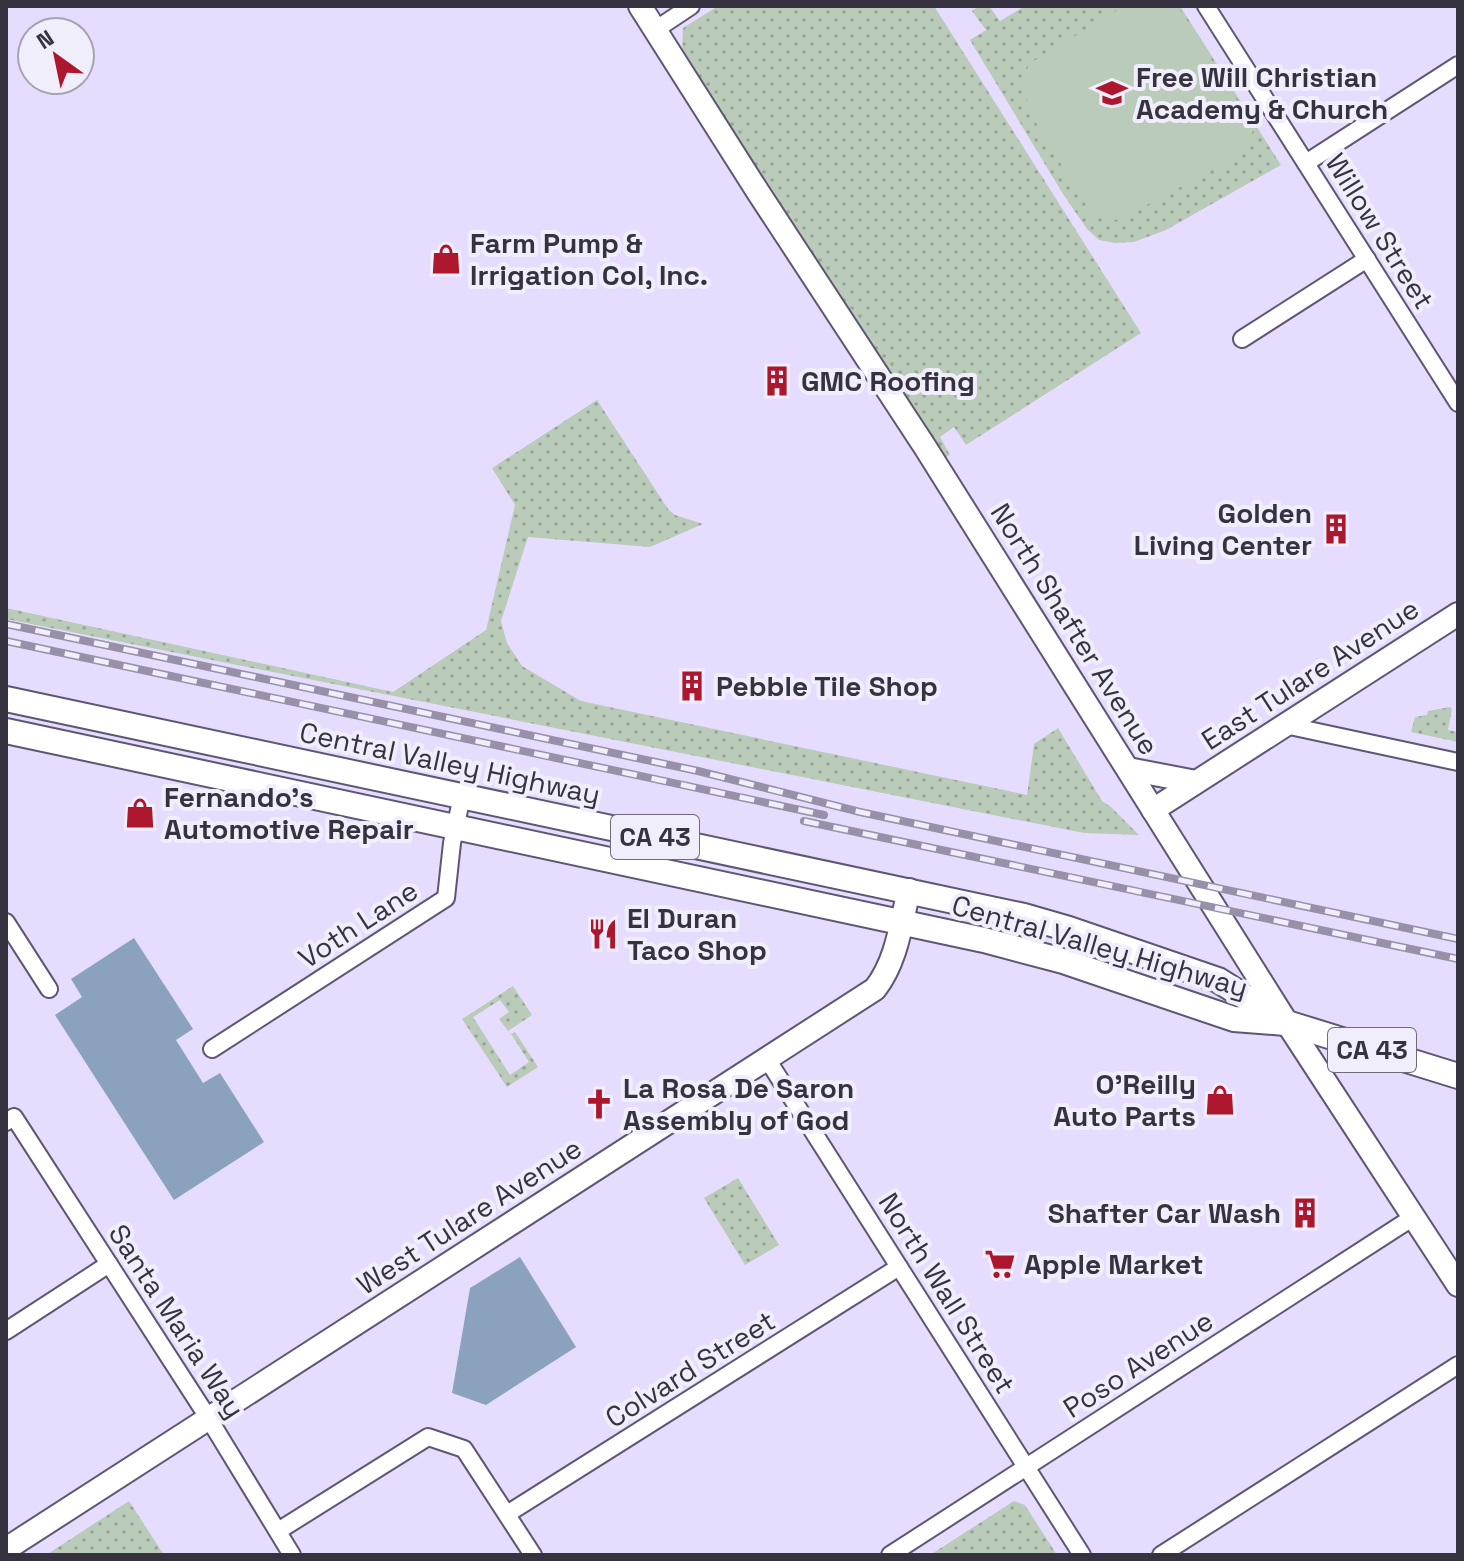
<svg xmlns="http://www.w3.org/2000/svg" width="1464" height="1561" viewBox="0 0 1464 1561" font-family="'Space Grotesk',sans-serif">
	<defs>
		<pattern id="grass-dots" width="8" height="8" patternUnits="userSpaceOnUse" patternTransform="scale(2)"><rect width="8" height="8" fill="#bacbba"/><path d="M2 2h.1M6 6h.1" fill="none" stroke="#98a599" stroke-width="1.8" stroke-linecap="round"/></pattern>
	</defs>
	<rect width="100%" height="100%" fill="#e6ddfe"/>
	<g fill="url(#grass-dots)">
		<polygon points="718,6 934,6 1141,333 966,445 954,427 940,437 950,455 942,459 682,55 683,28"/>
		<polygon points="979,6 989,6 1000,21 1025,6 1180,6 1281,165 1166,230 1134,242 1115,243 1099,240 1087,229 1063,194 970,40 986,30 972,11"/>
		<polygon points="597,400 668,509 675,515 703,524 650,547 528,537 501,621 507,643 522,666 581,701 1027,795 1034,744 1058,728 1102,801 1111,807 1139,835 1084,833 6,619 6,608 393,692 486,630 515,505 492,468"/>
		<polygon points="1450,707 1452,709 1448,730 1458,732 1458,742 1411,732 1415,717 1427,715 1428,711"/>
		<polygon points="513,986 532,1015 508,1031 499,1019 509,1012 500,1000 473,1017 510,1075 529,1062 511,1034 515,1032 538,1067 507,1087 462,1019"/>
		<polygon points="738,1178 779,1245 745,1265 704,1198"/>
		<polygon points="129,1501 164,1555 46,1555"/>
		<polygon points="1014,1501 1025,1505 1057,1555 930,1555"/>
	</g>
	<polygon fill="#bacbba" points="1124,6 1169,6 1181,11 1254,128 1249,140 1224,164 1118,220 1092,215 1030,113 1023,83 1029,64"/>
	<g fill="#8ba2bf">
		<polygon points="134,938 193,1029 176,1040 203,1083 220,1073 264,1142 174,1200 55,1015 82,997 71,979"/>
		<polygon points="520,1257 576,1347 486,1405 452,1393 470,1288"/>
	</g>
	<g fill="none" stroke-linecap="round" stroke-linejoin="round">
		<g stroke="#5e5672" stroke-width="20">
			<g id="street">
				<polyline points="1206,6 1458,403"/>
				<polyline points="655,30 691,6"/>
				<polyline points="1306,163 1458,65"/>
				<polyline points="1242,339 1367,259"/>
				<polyline points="1285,725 1458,762"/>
				<polyline points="6,922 49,989"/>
				<polyline points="212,1049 446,898 452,843 462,796"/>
				<polyline points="767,1059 1082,1555"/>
				<polyline points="6,1122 14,1117 209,1419 292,1555"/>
				<polyline points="6,1331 109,1264"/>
				<polyline points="507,1514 899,1267"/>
				<polyline points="278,1531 428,1437 464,1449 533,1555"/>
				<polyline points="890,1555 1415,1216"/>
				<polyline points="1161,1555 1458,1365"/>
			</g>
		</g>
		<g stroke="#5e5672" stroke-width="26">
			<g id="secondary">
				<polyline points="640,6 758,192 925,447 1287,1023 1458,1285"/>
				<polyline points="1128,769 1196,782"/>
				<polyline points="1153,810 1458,614"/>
				<path d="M6,1549l869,-560c22,-28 26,-66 34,-99"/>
			</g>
		</g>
		<g stroke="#5e5672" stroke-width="28">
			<g id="primary">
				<polyline points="6,699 1024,916 1069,929 1218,980 1287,1023 1458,1076"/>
				<polyline points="6,731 984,940 1063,961 1234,1019 1285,1023"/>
			</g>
		</g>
		<use href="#street" stroke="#fff" stroke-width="16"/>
		<use href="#secondary" stroke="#fff" stroke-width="22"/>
		<use href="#primary" stroke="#fff" stroke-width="24"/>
		<g stroke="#9790a8" stroke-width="8">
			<g id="rail">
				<polyline points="6,624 698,771 860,812 1458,939"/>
				<polyline points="6,641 824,815"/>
				<polyline points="804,821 1458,959"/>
			</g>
		</g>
		<use href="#rail" stroke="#f1eefb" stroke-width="5" stroke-dasharray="15" stroke-linecap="butt"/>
	</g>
	<defs>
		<g id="school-bare" transform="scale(2.4)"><path d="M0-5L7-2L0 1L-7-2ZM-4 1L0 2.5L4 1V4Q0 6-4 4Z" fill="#ac172d" stroke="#f1eefb" stroke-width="2.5" paint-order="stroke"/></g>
		<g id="shop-bare" transform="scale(2.4)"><path d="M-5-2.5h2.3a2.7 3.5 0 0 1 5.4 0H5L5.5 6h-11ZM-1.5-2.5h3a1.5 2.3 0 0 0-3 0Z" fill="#ac172d" stroke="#f1eefb" stroke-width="2.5" paint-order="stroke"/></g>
		<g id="building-bare" transform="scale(2.4)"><path d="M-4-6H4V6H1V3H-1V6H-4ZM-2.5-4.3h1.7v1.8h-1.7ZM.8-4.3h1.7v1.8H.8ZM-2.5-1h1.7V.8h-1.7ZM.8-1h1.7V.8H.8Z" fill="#ac172d" stroke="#f1eefb" stroke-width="2.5" paint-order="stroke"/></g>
		<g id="restaurant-bare" transform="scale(2.4)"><path d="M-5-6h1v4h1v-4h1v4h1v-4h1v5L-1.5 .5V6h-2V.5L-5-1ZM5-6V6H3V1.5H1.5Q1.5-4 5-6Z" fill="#ac172d" stroke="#f1eefb" stroke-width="2.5" paint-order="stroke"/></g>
		<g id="church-bare" transform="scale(2.4)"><path d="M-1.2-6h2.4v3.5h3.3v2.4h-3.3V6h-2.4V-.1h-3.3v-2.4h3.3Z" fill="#ac172d" stroke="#f1eefb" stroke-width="2.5" paint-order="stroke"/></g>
		<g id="supermarket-bare" transform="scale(2.4)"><path d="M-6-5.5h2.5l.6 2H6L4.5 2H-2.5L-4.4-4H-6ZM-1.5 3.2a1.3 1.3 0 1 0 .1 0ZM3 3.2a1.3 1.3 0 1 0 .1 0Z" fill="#ac172d" stroke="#f1eefb" stroke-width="2.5" paint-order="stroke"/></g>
	</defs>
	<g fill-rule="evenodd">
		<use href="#school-bare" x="1112" y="93"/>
		<use href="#shop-bare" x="446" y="259"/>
		<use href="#building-bare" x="777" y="381"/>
		<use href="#building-bare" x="1336" y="529"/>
		<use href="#building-bare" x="692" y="686"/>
		<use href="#shop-bare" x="140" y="813"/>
		<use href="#restaurant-bare" x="603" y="934"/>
		<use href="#shop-bare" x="1220" y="1100"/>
		<use href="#church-bare" x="599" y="1104"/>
		<use href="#building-bare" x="1305" y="1213"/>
		<use href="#supermarket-bare" x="1000" y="1264"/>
	</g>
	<g text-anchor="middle" stroke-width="8" stroke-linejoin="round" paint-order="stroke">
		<g fill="#f1eefb" stroke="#6e6a77" stroke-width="2">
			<rect x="611" y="815" width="88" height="44" rx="6"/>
			<rect x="1328" y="1028" width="88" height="44" rx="6"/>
		</g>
		<g font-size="26" font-weight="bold" fill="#36323f">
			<text x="655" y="846">CA 43</text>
			<text x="1372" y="1059">CA 43</text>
		</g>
		<g font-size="28" font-weight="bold" fill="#36323f" stroke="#f1eefb" text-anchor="start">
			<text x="1136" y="87">Free Will Christian<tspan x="1136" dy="32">Academy &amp; Church</tspan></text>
			<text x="470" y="253">Farm Pump &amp;<tspan x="470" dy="32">Irrigation Col, Inc.</tspan></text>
			<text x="801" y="391">GMC Roofing</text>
			<text x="1312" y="523" text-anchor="end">Golden<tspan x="1312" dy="32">Living Center</tspan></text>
			<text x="716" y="696">Pebble Tile Shop</text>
			<text x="164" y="807">Fernando's<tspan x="164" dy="32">Automotive Repair</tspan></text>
			<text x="627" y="928">El Duran<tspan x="627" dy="32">Taco Shop</tspan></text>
			<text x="1196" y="1094" text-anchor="end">O'Reilly<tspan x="1196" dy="32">Auto Parts</tspan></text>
			<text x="623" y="1098">La Rosa De Saron<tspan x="623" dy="32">Assembly of God</tspan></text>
			<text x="1281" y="1223" text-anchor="end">Shafter Car Wash</text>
			<text x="1024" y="1274">Apple Market</text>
		</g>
		<g font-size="28" fill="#36323f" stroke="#f1eefb">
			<text transform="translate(1380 231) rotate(58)" y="10">Willow Street</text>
			<text transform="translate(1075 629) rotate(58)" y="10">North Shafter Avenue</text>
			<text transform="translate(1310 674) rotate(-33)" y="10">East Tulare Avenue</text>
			<text transform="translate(450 763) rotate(12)" y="10">Central Valley Highway</text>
			<text transform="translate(358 924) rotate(-33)" y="10">Voth Lane</text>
			<text transform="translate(1100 946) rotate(16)" y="10">Central Valley Highway</text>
			<text transform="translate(469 1216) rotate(-33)" y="10">West Tulare Avenue</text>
			<text transform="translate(947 1293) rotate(58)" y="10">North Wall Street</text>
			<text transform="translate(177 1321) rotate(57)" y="10">Santa Maria Way</text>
			<text transform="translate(1138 1364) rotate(-33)" y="10">Poso Avenue</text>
			<text transform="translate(690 1369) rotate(-32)" y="10">Colvard Street</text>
		</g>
	</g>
	<rect width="1464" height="1561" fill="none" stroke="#36323f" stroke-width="16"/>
	<g transform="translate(56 56) rotate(327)"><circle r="38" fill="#f1eefb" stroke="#a6a3b0" stroke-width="2"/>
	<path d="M0-6L14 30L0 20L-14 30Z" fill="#ac172d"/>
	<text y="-12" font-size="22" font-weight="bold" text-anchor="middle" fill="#36323f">N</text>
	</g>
</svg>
